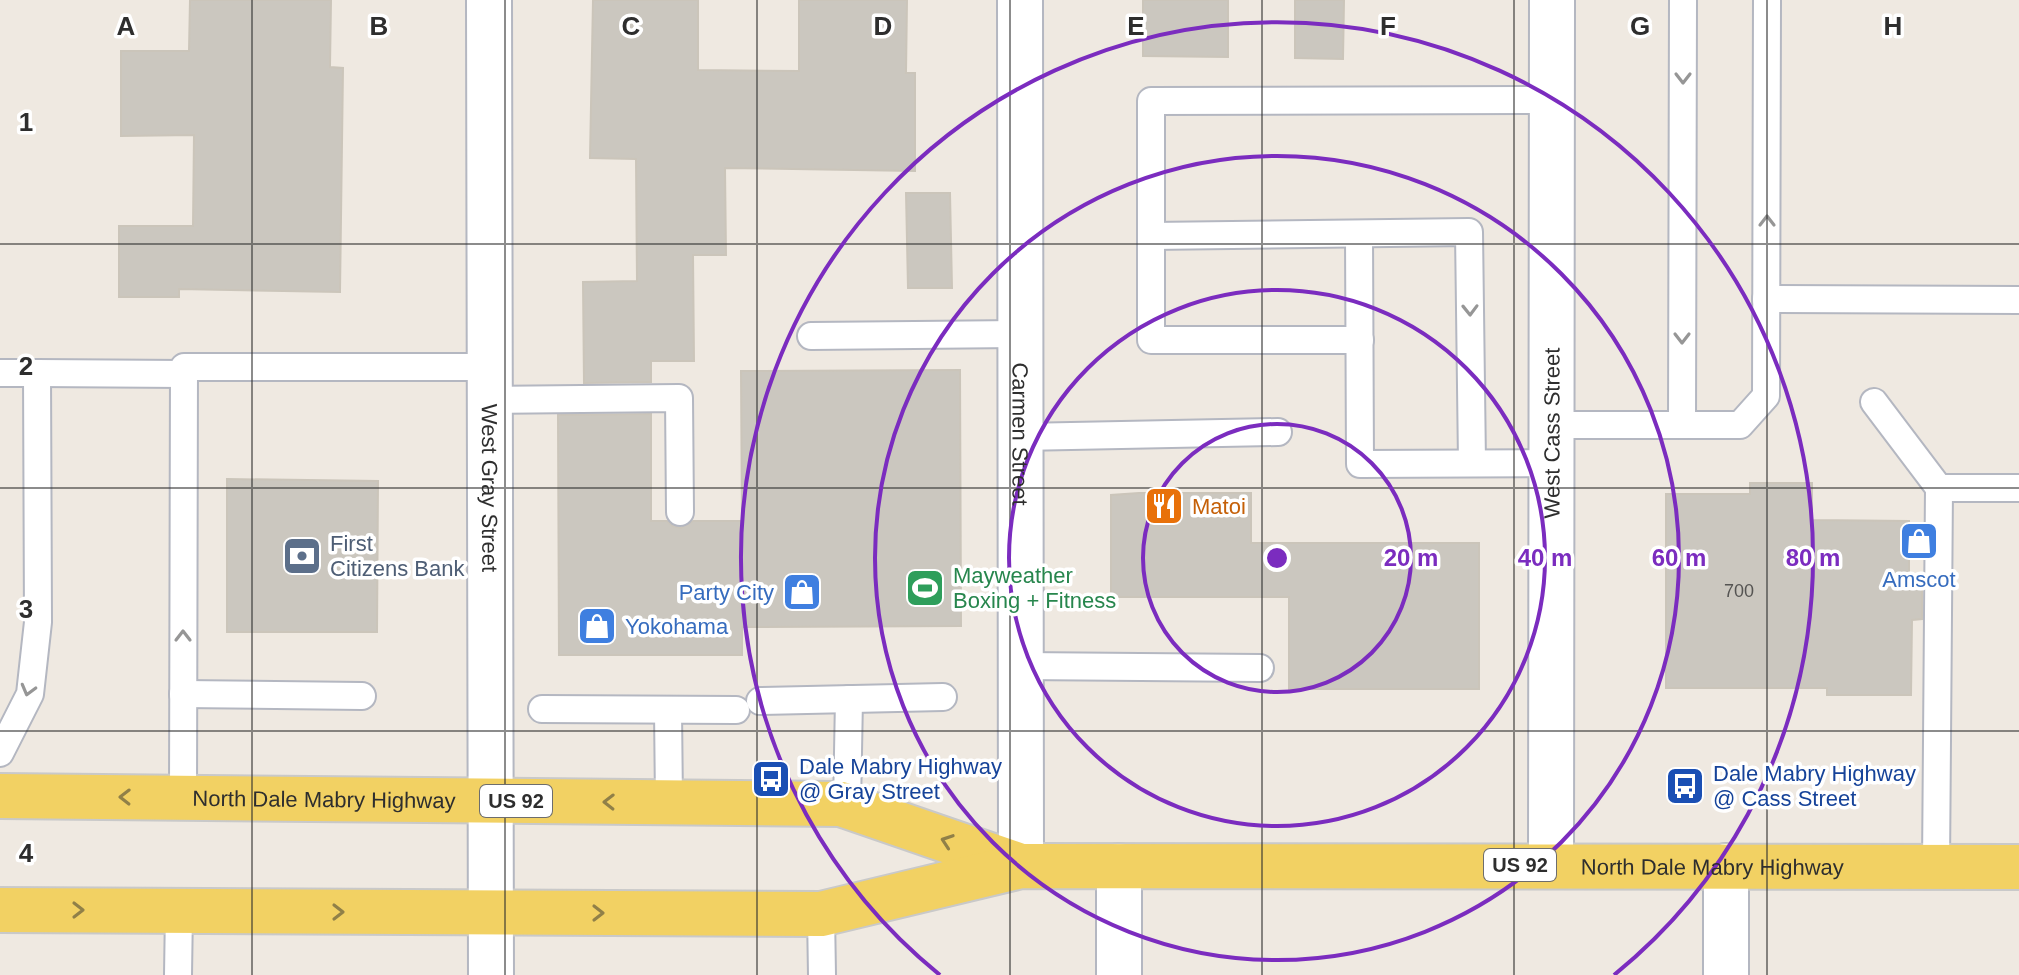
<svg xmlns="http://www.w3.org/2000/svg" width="2019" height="975" viewBox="0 0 2019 975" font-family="Helvetica,sans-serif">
	<rect width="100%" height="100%" fill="#efe9e1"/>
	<g fill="#cbc7bf" stroke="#cbc5ba" stroke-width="2">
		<polygon points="190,0 331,0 330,67 343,68 340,292 179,289 179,297 119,297 119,226 193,226 194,135 121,136 121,51 189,51"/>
		<polygon points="593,0 698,0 698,70 799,71 799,0 907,0 906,73 915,73 915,171 725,168 726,255 693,255 694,361 651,361 651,382 584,383 583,282 637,281 636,159 590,158"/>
		<polygon points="1143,0 1228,0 1228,57 1143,56"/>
		<polygon points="1295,0 1344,0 1343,59 1295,58"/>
		<polygon points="906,193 950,193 952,288 908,288"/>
		<polygon points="960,370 961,626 742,627 742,655 559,655 558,415 651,414 651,521 667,521 673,526 681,528 693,521 742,521 741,371"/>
		<polygon points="227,479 378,481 377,632 227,632"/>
		<polygon points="1750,483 1812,483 1812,520 1909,521 1909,576 1922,575 1922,619 1912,620 1911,695 1827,695 1827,688 1666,688 1666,494 1750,494"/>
		<polygon points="1139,493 1251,493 1251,543 1479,543 1479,689 1289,689 1289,597 1111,597 1111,495"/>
	</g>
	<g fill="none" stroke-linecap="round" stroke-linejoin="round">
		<g stroke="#b4b7c1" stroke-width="30">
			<g id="service">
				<polyline points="1359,234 1360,464 1552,463"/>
				<polyline points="1151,236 1469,232 1472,463"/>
				<polyline points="1766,299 2019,300"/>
				<polyline points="811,336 1021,334"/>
				<polyline points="1360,340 1151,340 1151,101 1551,100"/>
				<polyline points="0,373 37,373 38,622 30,694 0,753"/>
				<polyline points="37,373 184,374"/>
				<polyline points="489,400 679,398 680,512"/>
				<polyline points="1874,402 1939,488 1936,866"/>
				<polyline points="1552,425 1740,425 1766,396 1767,0"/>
				<polyline points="1682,425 1683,0"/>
				<polyline points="1021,437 1278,432"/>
				<polyline points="1939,488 2019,488"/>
				<polyline points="1021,666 1260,668"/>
				<polyline points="183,694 362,696"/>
				<polyline points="760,701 943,697"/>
				<polyline points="542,709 736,710"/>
				<polyline points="668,710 669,802"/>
				<polyline points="183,798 184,367 489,367"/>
				<polyline points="847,806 849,699"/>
				<polyline points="821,914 822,975"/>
				<polyline points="178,975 179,911"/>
			</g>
		</g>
		<g stroke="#b4b7c1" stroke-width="48">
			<g id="minor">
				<path id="s1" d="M489,0l2,975"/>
				<path id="s2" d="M1020,0l1,866"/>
				<path id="s3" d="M1551,865l1,-865"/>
				<polyline points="1119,866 1119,975"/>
				<polyline points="1726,866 1726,975"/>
			</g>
		</g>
		<g stroke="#c9c9c9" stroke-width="48">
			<g id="primary">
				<path id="s4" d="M0,796l841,8 180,62"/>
				<path id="s5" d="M0,910l821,4 200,-48 998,1"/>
			</g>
		</g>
		<use href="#service" stroke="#fff" stroke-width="26"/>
		<use href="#minor" stroke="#fff" stroke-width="44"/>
		<use href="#primary" stroke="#f2d163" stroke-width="44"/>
	</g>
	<defs><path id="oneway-chevron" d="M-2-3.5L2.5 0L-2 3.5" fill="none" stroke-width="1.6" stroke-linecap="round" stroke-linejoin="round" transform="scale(2)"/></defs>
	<g stroke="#969696">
		<use href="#oneway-chevron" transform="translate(1683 78) rotate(90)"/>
		<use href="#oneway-chevron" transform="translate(1767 221) rotate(-90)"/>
		<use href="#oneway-chevron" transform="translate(1470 310) rotate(89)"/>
		<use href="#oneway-chevron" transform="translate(1682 338) rotate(90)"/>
		<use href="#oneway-chevron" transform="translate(183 636) rotate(-90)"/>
		<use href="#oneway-chevron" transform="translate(28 690) rotate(105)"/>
	</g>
	<g stroke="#908048">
		<use href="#oneway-chevron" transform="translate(125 797) rotate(-179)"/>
		<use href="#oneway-chevron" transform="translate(609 802) rotate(-179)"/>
		<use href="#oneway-chevron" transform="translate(947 841) rotate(-161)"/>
		<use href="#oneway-chevron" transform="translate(78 910)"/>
		<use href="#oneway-chevron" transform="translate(338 912)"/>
		<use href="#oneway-chevron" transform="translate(598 913)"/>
	</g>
	<path fill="none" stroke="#2e2e2e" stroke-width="2" stroke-opacity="0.55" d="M252,0v975M505,0v975M757,0v975M1010,0v975M1262,0v975M1514,0v975M1767,0v975M0,244h2019M0,488h2019M0,731h2019"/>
	<g fill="none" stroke="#7b2cbf" stroke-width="4">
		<circle cx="1277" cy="558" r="134"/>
		<circle cx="1277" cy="558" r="268"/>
		<circle cx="1277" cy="558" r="402"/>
		<path d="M940 975A536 536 0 1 1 1614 975"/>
	</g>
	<defs>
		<g id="restaurant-square" transform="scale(2)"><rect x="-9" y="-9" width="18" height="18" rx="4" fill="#e8710a" stroke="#fff"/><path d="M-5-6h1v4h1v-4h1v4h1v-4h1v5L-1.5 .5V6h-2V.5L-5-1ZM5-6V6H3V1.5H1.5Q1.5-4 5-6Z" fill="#fff"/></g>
		<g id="shop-square" transform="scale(2)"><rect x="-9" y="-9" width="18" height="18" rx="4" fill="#3f7fe0" stroke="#fff"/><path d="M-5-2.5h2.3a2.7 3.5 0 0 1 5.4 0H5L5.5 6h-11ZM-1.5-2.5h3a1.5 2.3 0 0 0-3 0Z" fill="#fff"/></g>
		<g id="bank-square" transform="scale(2)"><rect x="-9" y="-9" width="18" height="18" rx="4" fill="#5c6f8a" stroke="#fff"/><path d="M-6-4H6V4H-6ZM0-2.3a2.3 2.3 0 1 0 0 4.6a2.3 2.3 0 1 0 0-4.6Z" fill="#fff"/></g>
		<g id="stadium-square" transform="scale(2)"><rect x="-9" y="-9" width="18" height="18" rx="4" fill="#2e9e5b" stroke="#fff"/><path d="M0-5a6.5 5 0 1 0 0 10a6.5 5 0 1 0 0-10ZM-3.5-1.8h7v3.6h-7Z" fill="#fff"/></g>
		<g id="bus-square" transform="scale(2)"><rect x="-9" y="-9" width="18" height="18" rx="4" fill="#1a4fb4" stroke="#fff"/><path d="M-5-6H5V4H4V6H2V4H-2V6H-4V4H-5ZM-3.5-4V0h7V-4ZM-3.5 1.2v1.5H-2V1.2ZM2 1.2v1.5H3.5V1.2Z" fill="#fff"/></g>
	</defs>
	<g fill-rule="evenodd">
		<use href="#restaurant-square" x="1164" y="506"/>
		<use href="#shop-square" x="1919" y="541"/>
		<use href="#bank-square" x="302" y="556"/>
		<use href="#stadium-square" x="925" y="588"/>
		<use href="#shop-square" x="802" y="592"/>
		<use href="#shop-square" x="597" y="626"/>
		<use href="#bus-square" x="771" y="779"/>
		<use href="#bus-square" x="1685" y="786"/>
	</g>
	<g text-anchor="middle" stroke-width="7" stroke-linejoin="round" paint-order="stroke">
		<g font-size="18" fill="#555452">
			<text x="1739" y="597">700</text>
		</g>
		<g fill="#fff" stroke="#6d6d6d" stroke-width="2">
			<rect x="480" y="785" width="72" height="32" rx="6"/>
			<rect x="1484" y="849" width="72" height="32" rx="6"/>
		</g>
		<g font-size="20" font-weight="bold" fill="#2e2e2e">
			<text x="516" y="808">US 92</text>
			<text x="1520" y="872">US 92</text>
		</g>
		<g font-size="22" fill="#2e2e2e" stroke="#fff">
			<text dy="8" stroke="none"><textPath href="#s3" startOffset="432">West Cass Street</textPath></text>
			<text dy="8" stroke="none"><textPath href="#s2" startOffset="434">Carmen Street</textPath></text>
			<text dy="8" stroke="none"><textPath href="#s1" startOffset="488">West Gray Street</textPath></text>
			<text dy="8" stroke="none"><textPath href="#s4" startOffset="324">North Dale Mabry Highway</textPath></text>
			<text dy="8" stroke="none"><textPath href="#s5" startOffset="1718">North Dale Mabry Highway</textPath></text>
		</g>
		<g font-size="22" fill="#c56008" stroke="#fff" text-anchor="start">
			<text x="1192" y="514">Matoi</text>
		</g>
		<g font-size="22" fill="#4e5e75" stroke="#fff" text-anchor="start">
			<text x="330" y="551">First<tspan x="330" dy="25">Citizens Bank</tspan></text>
		</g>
		<g font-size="22" fill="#27864d" stroke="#fff" text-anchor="start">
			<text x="953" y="583">Mayweather<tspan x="953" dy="25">Boxing + Fitness</tspan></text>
		</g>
		<g font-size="22" fill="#366cbe" stroke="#fff">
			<text x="1919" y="587">Amscot</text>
			<text x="774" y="600" text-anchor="end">Party City</text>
			<text x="625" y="634" text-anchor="start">Yokohama</text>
		</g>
		<g font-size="22" fill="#164399" stroke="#fff" text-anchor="start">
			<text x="799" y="774">Dale Mabry Highway<tspan x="799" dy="25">@ Gray Street</tspan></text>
			<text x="1713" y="781">Dale Mabry Highway<tspan x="1713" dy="25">@ Cass Street</tspan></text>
		</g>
	</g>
	<g font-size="26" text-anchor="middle" font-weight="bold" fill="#2e2e2e" stroke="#fff" stroke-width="7" stroke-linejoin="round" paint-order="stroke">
		<text x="126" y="35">A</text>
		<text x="379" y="35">B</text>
		<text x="631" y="35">C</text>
		<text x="883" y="35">D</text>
		<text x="1136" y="35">E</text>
		<text x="1388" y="35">F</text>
		<text x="1640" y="35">G</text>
		<text x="1893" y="35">H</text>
		<text x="26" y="131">1</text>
		<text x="26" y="375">2</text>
		<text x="26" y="618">3</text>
		<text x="26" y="862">4</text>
	</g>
	<circle cx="1277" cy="558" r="12" fill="#7b2cbf" stroke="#fff" stroke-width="4"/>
	<g font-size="24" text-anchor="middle" font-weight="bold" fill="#7b2cbf" stroke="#fff" stroke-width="7" stroke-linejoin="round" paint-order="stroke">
		<text x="1411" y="566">20 m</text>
		<text x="1545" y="566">40 m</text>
		<text x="1679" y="566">60 m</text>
		<text x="1813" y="566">80 m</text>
	</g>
</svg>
